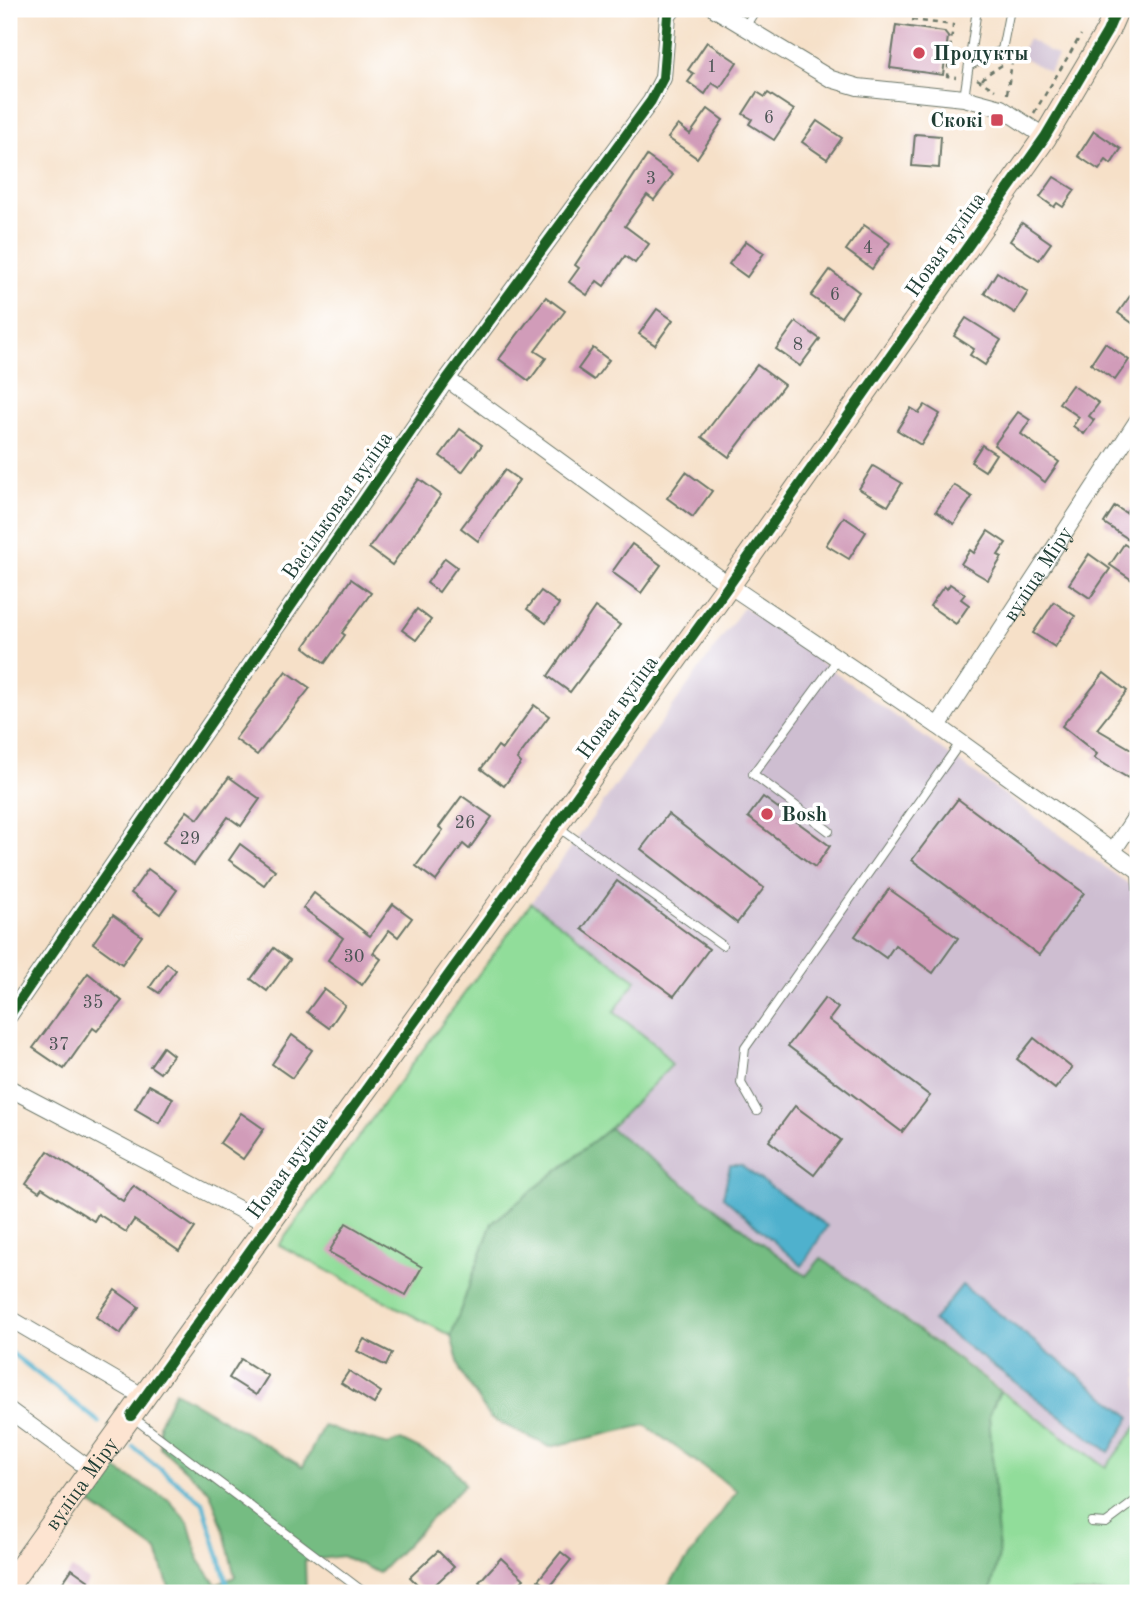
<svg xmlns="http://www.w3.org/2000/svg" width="1147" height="1602" viewBox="0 0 1147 1602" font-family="'Old Standard TT',serif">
	<rect width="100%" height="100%" fill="#fff"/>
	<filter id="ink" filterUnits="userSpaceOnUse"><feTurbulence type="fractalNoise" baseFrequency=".0143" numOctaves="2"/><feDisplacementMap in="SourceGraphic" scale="14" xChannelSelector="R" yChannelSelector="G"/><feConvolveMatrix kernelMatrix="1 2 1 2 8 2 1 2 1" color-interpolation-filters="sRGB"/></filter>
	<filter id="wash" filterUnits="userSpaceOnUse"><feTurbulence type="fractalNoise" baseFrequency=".00686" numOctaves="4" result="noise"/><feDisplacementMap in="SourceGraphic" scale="28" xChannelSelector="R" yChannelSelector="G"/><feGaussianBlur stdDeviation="1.57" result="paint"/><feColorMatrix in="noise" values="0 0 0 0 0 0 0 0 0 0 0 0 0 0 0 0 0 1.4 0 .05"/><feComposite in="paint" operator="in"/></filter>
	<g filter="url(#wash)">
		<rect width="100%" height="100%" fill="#f6e0c8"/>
		<g fill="#cebed1">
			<polygon points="1028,39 1058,56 1049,72 1019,55"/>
			<polygon points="744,607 1138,891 1138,1425 1107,1468 822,1258 807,1276 610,1128 671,1065 657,1046 614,1012 636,981 531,903"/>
		</g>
		<g fill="#91dd9a" stroke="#588d67" stroke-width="2">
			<polygon points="531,903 636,980 614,1012 657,1046 672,1065 610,1128 492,1223 451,1336 279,1245"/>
			<polygon points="1000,1391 1106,1467 1138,1425 1138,1593 990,1593 999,1555 989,1415"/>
		</g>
		<g fill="#74bc82" stroke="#4a7c5b" stroke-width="2">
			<polygon points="610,1128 806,1276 821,1258 1000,1391 989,1415 999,1555 990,1593 663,1593 737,1491 645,1425 550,1447 490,1418 461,1372 451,1336 492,1223"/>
			<polygon points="175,1391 303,1467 323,1426 388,1445 401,1440 450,1464 465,1484 379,1573 342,1556 305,1561 306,1593 171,1593 157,1551 88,1502 113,1468 169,1500 188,1522 199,1560 216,1585 235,1577 223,1528 210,1492 160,1447 159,1423"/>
		</g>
		<g fill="#4fb1cd" stroke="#377780" stroke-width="2">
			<polygon points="730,1166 741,1166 827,1226 802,1266 723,1197"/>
			<polygon points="962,1285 1131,1417 1109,1452 933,1321"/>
		</g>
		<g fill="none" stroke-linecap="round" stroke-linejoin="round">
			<g stroke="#4fb1cd" stroke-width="4.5">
				<polyline points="9,1351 99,1422"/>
				<polyline points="133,1447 203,1503 230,1593"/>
			</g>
		</g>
		<g id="blocks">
			<g fill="#d19cb9">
				<polygon points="896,25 944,32 948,37 943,75 890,68"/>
				<polygon points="707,42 737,62 720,88 712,83 705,94 688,82 694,74 688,70"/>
				<polygon points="757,92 765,97 768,93 794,110 774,140 749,124 752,119 743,114"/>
				<polygon points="708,109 723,120 697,158 668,138 678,125 690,134"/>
				<polygon points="817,121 842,138 827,159 802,142"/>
				<polygon points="1094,131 1121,149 1111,164 1106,160 1099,170 1078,156"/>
				<polygon points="915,134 941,136 939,168 912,166"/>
				<polygon points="647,156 673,175 654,200 647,195 625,226 649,244 635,263 625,256 604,286 597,281 587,295 569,282 579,268 575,265"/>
				<polygon points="1054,177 1075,190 1063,207 1057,203 1054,207 1040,197"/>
				<polygon points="1022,223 1051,243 1039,260 1010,241"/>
				<polygon points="864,225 890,243 872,269 846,250"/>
				<polygon points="746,241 764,253 747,277 729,264"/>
				<polygon points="830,270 859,292 841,317 811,296"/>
				<polygon points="997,272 1028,292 1015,313 984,293"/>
				<polygon points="1130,296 1138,301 1138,327 1118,313"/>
				<polygon points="546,297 565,311 535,351 546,358 529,381 499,359"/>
				<polygon points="657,309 673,320 655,345 639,334"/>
				<polygon points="966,318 1001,340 985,365 970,355 974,349 954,336"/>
				<polygon points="796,322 820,339 800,366 776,349"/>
				<polygon points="1105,343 1129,360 1115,380 1091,364"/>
				<polygon points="593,348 609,360 594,380 578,369"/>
				<polygon points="757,365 784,385 729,457 702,437"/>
				<polygon points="1072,385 1099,403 1089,416 1094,420 1084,434 1073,426 1079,417 1059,403"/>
				<polygon points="925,405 940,414 921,445 897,430 911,408 919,413"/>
				<polygon points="1018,412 1030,420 1021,434 1059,462 1045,482 994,445"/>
				<polygon points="460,429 482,445 462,472 440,456"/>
				<polygon points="982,445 996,454 985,471 971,462"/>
				<polygon points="873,466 902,483 888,506 859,489"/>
				<polygon points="505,470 519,480 478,541 461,528"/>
				<polygon points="686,472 712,491 693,517 667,498"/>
				<polygon points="419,479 441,495 392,565 369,548"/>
				<polygon points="954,485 972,497 954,524 936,511"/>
				<polygon points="1115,506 1126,513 1129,508 1138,514 1138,528 1130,540 1104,523"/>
				<polygon points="844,517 866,532 849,559 826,545"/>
				<polygon points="988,531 1006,543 998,555 1002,557 988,580 961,564 970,550 974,553"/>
				<polygon points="632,544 661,565 641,593 612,572"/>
				<polygon points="1124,544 1138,553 1138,584 1110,565"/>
				<polygon points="1089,554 1110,569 1090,598 1069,584"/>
				<polygon points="445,558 457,567 439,592 427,583"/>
				<polygon points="351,579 371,593 342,633 345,635 325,663 304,647"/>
				<polygon points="950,584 965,594 961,599 969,605 956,624 930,606 944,586 947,589"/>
				<polygon points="541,591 559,604 546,623 527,609"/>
				<polygon points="1054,602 1075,616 1055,647 1033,633"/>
				<polygon points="595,607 620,625 570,692 548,676"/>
				<polygon points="417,609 431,620 416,640 402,630"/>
				<polygon points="286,671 310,688 257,755 235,739"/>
				<polygon points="1104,673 1127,691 1097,729 1138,753 1138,763 1128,778 1094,758 1097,754 1062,726"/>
				<polygon points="534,705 549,716 517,759 521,763 504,786 481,769 498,746 502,749"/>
				<polygon points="229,777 260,799 241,826 228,817 194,865 163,842 187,811 198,819"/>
				<polygon points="462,796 492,817 469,849 463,844 436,881 416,866 443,830 439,827"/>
				<polygon points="763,797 830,846 815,867 748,817"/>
				<polygon points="958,799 1084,893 1039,955 912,860"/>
				<polygon points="668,814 764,888 737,923 641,849"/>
				<polygon points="240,844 275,870 264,885 229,860"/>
				<polygon points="148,869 177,890 160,914 131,893"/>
				<polygon points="617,881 709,949 674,996 582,929"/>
				<polygon points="889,889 958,938 933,973 895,945 886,958 855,936"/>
				<polygon points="314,893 370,936 393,904 412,918 398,937 389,930 373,953 381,959 362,985 328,960 343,938 303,908"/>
				<polygon points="113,915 142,936 122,964 93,943"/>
				<polygon points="274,948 290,960 267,991 251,979"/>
				<polygon points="167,963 176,970 159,993 150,987"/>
				<polygon points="88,973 122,1001 97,1031 93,1028 64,1069 33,1048"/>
				<polygon points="324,989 345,1005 329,1028 307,1012"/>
				<polygon points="825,998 838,1008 829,1020 930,1096 902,1132 788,1046"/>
				<polygon points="292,1035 312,1050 292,1078 272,1064"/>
				<polygon points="1034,1038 1072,1068 1055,1089 1017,1059"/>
				<polygon points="163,1047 173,1055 160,1073 150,1066"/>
				<polygon points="149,1085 173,1098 159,1123 135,1109"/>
				<polygon points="795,1106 841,1140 814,1175 769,1141"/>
				<polygon points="241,1113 264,1129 243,1159 220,1143"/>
				<polygon points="48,1151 123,1201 133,1185 195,1228 179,1251 134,1220 126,1232 98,1214 94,1221 42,1188 39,1192 26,1183"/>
				<polygon points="346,1223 422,1267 406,1295 329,1252"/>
				<polygon points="115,1290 139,1307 120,1334 96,1317"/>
				<polygon points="364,1339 392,1353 386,1366 357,1351"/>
				<polygon points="241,1359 268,1376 256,1395 229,1378"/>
				<polygon points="349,1371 381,1392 374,1404 341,1383"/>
				<polygon points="438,1551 454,1567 426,1593 410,1577"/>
				<polygon points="561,1552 571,1560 548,1588 538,1580"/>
				<polygon points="501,1558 524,1579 511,1593 491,1593 479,1582"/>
				<polygon points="72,1569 89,1581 81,1593 73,1593 61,1585"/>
			</g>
		</g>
	</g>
	<g filter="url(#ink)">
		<use href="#blocks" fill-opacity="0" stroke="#6a7668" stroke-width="2"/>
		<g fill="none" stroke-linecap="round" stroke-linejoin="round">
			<g stroke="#6a7668" stroke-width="10">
				<g id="lane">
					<polyline points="745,27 756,9"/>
					<polyline points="970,65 1002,50 1010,9"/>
					<polyline points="964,98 977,9"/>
					<polyline points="558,827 722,945"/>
					<polyline points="829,831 753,774 838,659"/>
					<polyline points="1136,870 1138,905"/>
					<polyline points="757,1111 741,1083 745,1048 960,743"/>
					<polyline points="131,1416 365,1593"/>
					<polyline points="1091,1522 1106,1523 1138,1499"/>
				</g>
			</g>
			<g stroke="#6a7668" stroke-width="18">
				<g id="street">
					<polyline points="715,9 831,79 858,87 964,98 1001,108 1045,137"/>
					<polyline points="447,379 729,585 938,726 1138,870"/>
					<path id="s1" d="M938,726l200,-306"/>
					<polyline points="1113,851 1138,813"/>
					<polyline points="9,1016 447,379 651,101 663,78 668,16 673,9"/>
					<polyline points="9,1088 269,1225"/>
					<polyline points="9,1318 144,1397"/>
					<polyline points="9,1410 91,1470"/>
				</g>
			</g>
			<g stroke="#6a7668" stroke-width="25">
				<g id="secondary">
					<path id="s2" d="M9,1584l720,-999 316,-448 62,-105 10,-23"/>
				</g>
			</g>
			<g stroke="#6a7668" stroke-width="2.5" stroke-dasharray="5 5" stroke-linecap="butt">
				<polyline points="1021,10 1091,17"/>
				<polyline points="912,20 953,25 947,76 956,77"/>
				<polyline points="977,79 995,90"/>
				<polyline points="982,80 986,75 1004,64"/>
				<polyline points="1007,94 1013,56"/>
				<polyline points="1034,113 1081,35"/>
			</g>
			<use href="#lane" stroke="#fff" stroke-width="8"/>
			<use href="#street" stroke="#fff" stroke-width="16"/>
			<use href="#secondary" stroke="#fde4d1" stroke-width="23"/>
			<g stroke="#fff" stroke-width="15">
				<g id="cycleway">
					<polyline points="9,1016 447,379 651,101 663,78 668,16 673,9"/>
					<polyline points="131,1416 729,585 1045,137 1107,32 1117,9"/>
				</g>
			</g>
			<use href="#cycleway" stroke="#1b5e20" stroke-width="10"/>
		</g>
	</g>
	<g fill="#d1495b" stroke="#fff" stroke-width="2.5">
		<circle cx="919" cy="53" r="7"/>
		<rect x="990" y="113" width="14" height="14" rx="3.5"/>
		<circle cx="767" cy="814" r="7"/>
	</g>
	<g text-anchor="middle" stroke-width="7" stroke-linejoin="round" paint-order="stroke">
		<g font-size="18" fill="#4c5555">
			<text x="712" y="72">1</text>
			<text x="769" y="123">6</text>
			<text x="651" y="184">3</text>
			<text x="868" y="253">4</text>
			<text x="835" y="300">6</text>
			<text x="798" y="350">8</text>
			<text x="465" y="828">26</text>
			<text x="190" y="844">29</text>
			<text x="354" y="962">30</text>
			<text x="93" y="1008">35</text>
			<text x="59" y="1050">37</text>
		</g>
		<g font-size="21" font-weight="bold" fill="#1f3d34" stroke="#fff" text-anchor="start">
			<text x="933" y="60">Продукты</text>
			<text x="983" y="127" text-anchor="end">Скокі</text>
			<text x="781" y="821">Bosh</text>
		</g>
		<g font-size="21" fill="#1f3d34" stroke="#fff">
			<text transform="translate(945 244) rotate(-55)" y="7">Новая вуліца</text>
			<text transform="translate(337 505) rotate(-55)" y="7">Васільковая вуліца</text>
			<text dy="7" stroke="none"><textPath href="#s1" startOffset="182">вуліца Міру</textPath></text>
			<text transform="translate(617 707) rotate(-54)" y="7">Новая вуліца</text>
			<text transform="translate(287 1167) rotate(-54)" y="7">Новая вуліца</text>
			<text dy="7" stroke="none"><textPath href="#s2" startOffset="124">вуліца Міру</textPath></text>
		</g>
	</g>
	<rect width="1147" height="1602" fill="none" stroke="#fff" stroke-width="35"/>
</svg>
